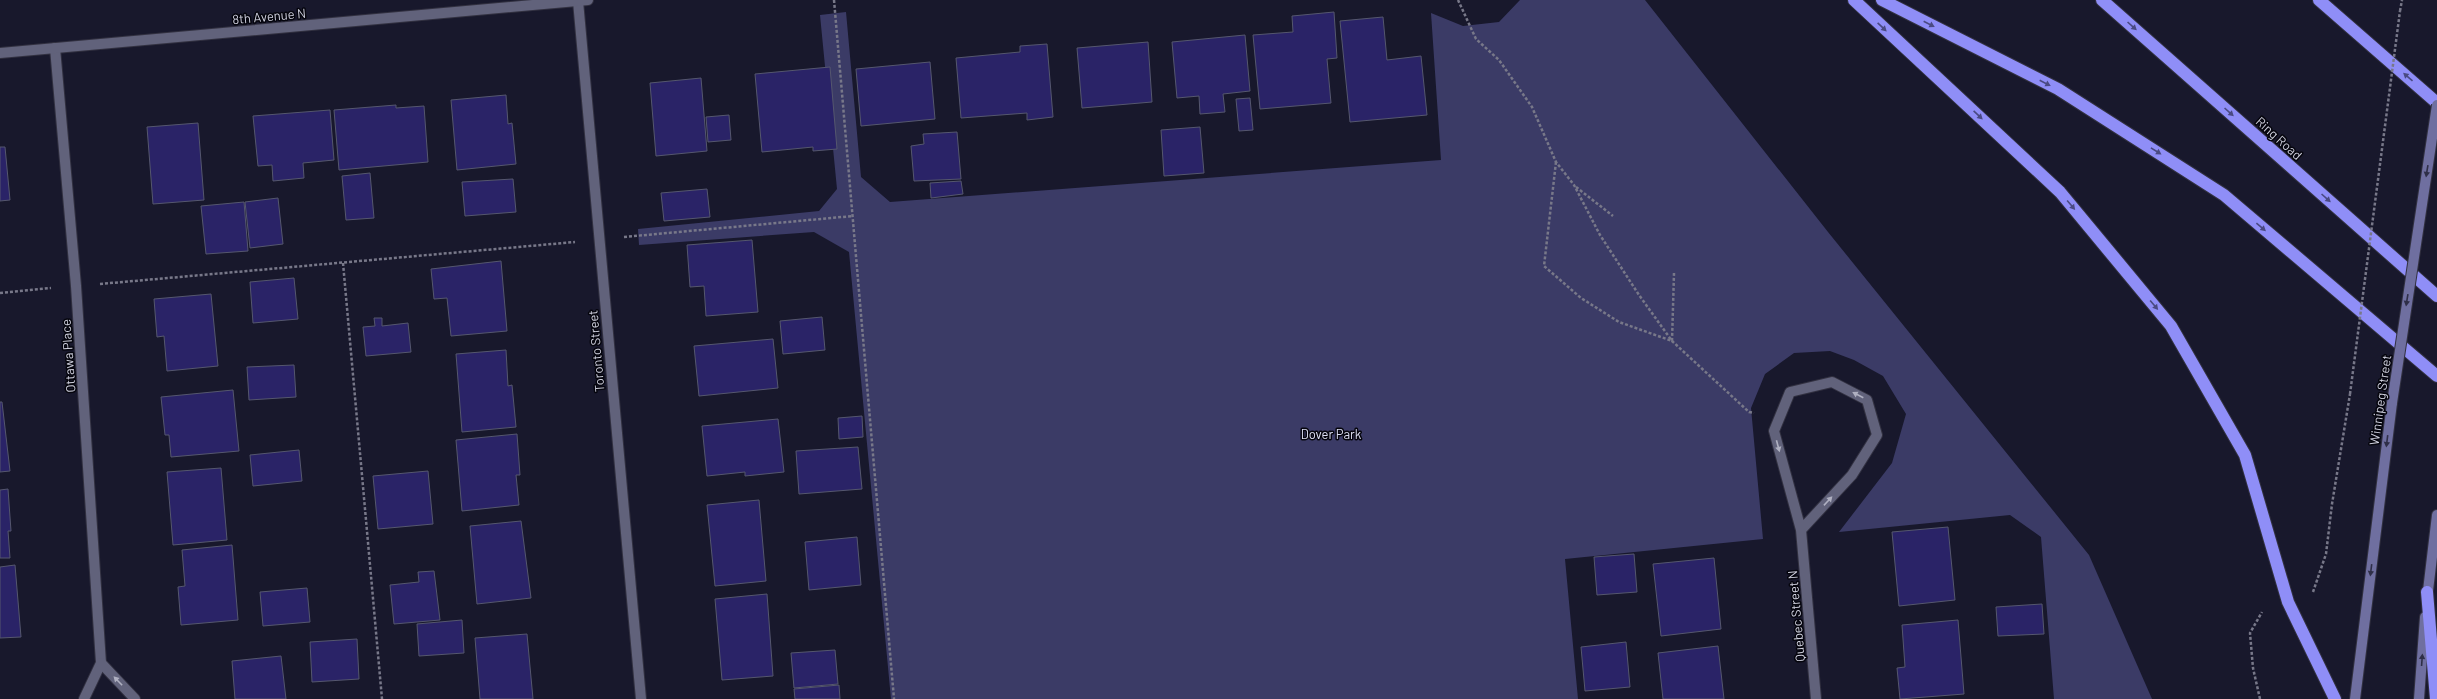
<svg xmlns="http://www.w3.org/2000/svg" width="2437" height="699" viewBox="0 0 2437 699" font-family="Barlow,sans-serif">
	<rect width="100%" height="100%" fill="#18182c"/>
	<polygon fill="#3b3b66" points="1520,0 1645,0 1828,232 2089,555 2152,699 2054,699 2041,537 2010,515 1839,532 1892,463 1906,414 1883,376 1854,360 1830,351 1794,353 1765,374 1751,408 1763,539 1565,559 1578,699 891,699 849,252 814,232 639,245 638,229 819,211 837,189 820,15 846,12 861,177 890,202 1441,160 1431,13 1463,26 1499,22"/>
	<g fill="#2a2367" stroke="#55576e">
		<polygon points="1334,12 1337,58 1327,59 1331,103 1260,109 1253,35 1293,32 1292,16"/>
		<polygon points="1383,17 1387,60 1421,56 1427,115 1350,122 1340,21"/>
		<polygon points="1245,35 1250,91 1223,94 1225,112 1200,114 1199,96 1177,98 1172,42"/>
		<polygon points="1148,42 1152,102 1082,108 1077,48"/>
		<polygon points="1047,44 1053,117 1027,120 1027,113 961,118 956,58 1020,52 1020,46"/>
		<polygon points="930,62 935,119 861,126 856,69"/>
		<polygon points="830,67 837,149 813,151 813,147 762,152 755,74"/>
		<polygon points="701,78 707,151 656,156 650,83"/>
		<polygon points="506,95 508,124 512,123 516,164 457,170 451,100"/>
		<polygon points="1250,98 1253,130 1239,131 1236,99"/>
		<polygon points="396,105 396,108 424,106 428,162 339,170 334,110"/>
		<polygon points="330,110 334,160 303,163 304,178 273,181 272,165 258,166 253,116"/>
		<polygon points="729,115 731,140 708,142 706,117"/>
		<polygon points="198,123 204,200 153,204 147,127"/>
		<polygon points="1200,127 1204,173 1164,176 1161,130"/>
		<polygon points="957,132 961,179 914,181 911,146 924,144 923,134"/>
		<polygon points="0,147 5,147 10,200 0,201"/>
		<polygon points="370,173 374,218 346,220 342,176"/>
		<polygon points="513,179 516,212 465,216 462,182"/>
		<polygon points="961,181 963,194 931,198 930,183"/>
		<polygon points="707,189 710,217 664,221 661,193"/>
		<polygon points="278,198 283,244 250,248 245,202"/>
		<polygon points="244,202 248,251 206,254 201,206"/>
		<polygon points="752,240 758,312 706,316 704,286 690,287 687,245"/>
		<polygon points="501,261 507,331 451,336 447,298 434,299 431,269"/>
		<polygon points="294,278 298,319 253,323 250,282"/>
		<polygon points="211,294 218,366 167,371 164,336 157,337 154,299"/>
		<polygon points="822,317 825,350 783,354 780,321"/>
		<polygon points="374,318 382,318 382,326 408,323 411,352 366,356 363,327 375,326"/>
		<polygon points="773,339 778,388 699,396 694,346"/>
		<polygon points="506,350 508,386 512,385 516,427 462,432 456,354"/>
		<polygon points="294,365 296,397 249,400 247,367"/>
		<polygon points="233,390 239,451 171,457 169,435 165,435 161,397"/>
		<polygon points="0,402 2,402 10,471 0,472"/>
		<polygon points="862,416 863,437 839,439 838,418"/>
		<polygon points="778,419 784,472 745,476 745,472 707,476 702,426"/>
		<polygon points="517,434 520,475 516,475 519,505 462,511 456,440"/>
		<polygon points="858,447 862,489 799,494 796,451"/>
		<polygon points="299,450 302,481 253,486 250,455"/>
		<polygon points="221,468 227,540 173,545 167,472"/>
		<polygon points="428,471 433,524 378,529 373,476"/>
		<polygon points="8,489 11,531 8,531 10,558 0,558 0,490"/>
		<polygon points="759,500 766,581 715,586 707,505"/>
		<polygon points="521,521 531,598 477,604 470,526"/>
		<polygon points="1948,527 1955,600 1899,606 1892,532"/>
		<polygon points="857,537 861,585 809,590 805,542"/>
		<polygon points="232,545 238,620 181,625 178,587 185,586 182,550"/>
		<polygon points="1634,554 1637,592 1597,595 1594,557"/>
		<polygon points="1714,558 1721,629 1661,636 1653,564"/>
		<polygon points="15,565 21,637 0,638 0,567"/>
		<polygon points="434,571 440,620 394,624 390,585 419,582 418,572"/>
		<polygon points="307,588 310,622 263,626 260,592"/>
		<polygon points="767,594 773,676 722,680 715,599"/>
		<polygon points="2042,604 2044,634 1998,636 1996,607"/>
		<polygon points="462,620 464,653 419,656 417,624"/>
		<polygon points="1958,620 1964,694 1900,699 1897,668 1905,667 1902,625"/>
		<polygon points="527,634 533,699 480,699 475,638"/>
		<polygon points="357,639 359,679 312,682 310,642"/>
		<polygon points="1626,642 1630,687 1585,691 1581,647"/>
		<polygon points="1718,646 1724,699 1663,699 1658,653"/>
		<polygon points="835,650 838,684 794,688 791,653"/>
		<polygon points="281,656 286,699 235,699 232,661"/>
		<polygon points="839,685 840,699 795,699 794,689"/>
	</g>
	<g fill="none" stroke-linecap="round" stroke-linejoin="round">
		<g stroke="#323141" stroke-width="12">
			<g id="street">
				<polyline points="578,1 641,699"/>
				<polyline points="55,48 76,286 101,663 84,699"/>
				<polyline points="0,53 588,0"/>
				<polyline points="1801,530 1852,475 1877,435 1867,400 1832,382 1790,392 1774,431 1801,530 1816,699"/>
				<polyline points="101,663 135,699"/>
			</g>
		</g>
		<g stroke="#323141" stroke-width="12">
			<g id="secondary">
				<polyline points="2427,599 2437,515"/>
				<polyline points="2355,699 2392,403"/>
				<polyline points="2419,699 2425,617"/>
			</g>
		</g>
		<g stroke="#323141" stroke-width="14">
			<g id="highway">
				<polyline points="1854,0 2060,192 2171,326 2245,455 2288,602 2335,699"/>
				<polyline points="1882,0 2058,89 2224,195 2437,376"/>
				<polyline points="2102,0 2437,296"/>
				<polyline points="2319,0 2437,103"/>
				<polyline points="2427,592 2436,699"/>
			</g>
		</g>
		<g stroke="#787889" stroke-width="2.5" stroke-dasharray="3 2" stroke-linecap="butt">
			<polyline points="834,0 894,699"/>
			<polyline points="1458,0 1476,39 1499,60 1532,107 1556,162 1574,185 1600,235 1639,295 1672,341 1749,412 1754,413"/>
			<polyline points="2400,11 2402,0"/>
			<polyline points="1556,162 1544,266 1581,298 1619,322 1672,341 1674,273"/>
			<polyline points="1576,187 1613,216"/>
			<polyline points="624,237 853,216"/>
			<polyline points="343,263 382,699"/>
			<polyline points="100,284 575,242"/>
			<polyline points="0,293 51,288"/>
			<polyline points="2313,592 2326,554 2332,504 2350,394"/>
			<polyline points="2260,699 2253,668 2250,633 2262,612"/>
		</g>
		<use href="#street" stroke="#61627b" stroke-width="10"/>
		<use href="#secondary" stroke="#6f6fa0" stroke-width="10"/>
		<use href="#highway" stroke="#8f8ef7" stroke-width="12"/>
		<g stroke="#323141" stroke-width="12" stroke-linecap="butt">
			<polyline id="secondary-bridge" points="2392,403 2437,105"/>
		</g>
		<polyline stroke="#787889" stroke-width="2.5" stroke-dasharray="3 2" stroke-linecap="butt" points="2350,394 2400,11"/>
		<use href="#secondary-bridge" stroke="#6f6fa0" stroke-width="10"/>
	</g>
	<defs><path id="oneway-solid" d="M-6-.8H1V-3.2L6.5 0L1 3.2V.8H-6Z"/></defs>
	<g fill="#4a4a82">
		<use href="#oneway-solid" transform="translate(1929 24) rotate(27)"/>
		<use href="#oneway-solid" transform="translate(2132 26) rotate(42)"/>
		<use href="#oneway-solid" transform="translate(1882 27) rotate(43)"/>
		<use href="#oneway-solid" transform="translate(2408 77) rotate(-139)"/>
		<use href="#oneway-solid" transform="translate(2045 83) rotate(27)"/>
		<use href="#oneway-solid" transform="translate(2229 112) rotate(42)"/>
		<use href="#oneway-solid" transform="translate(1978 115) rotate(43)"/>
		<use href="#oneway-solid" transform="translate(2156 151) rotate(32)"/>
		<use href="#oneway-solid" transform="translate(2326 198) rotate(42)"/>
		<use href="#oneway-solid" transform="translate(2071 205) rotate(50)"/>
		<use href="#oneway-solid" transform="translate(2261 227) rotate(40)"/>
		<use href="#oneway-solid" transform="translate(2154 305) rotate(50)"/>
	</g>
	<g fill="#2f2f48">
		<use href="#oneway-solid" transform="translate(2427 171) rotate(99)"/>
		<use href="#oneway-solid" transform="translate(2407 300) rotate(99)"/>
		<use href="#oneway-solid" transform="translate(2387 441) rotate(97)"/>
		<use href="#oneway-solid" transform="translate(2371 570) rotate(97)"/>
		<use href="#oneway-solid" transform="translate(2422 660) rotate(-86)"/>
	</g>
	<g fill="#afb0c1">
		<use href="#oneway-solid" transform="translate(1858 395) rotate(-153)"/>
		<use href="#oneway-solid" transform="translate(1778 446) rotate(75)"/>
		<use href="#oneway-solid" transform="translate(1828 501) rotate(-47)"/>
		<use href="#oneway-solid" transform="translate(118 681) rotate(-134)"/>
	</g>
	<g text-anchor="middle" stroke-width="3" stroke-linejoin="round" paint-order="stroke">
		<g font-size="13" fill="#d0d1df" stroke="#05050d">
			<text transform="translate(269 16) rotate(-5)" y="5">8th Avenue N</text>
			<text transform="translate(2279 138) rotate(42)" y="5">Ring Road</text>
			<text transform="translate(596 351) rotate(-95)" y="5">Toronto Street</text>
			<text transform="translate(68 356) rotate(-94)" y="5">Ottawa Place</text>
			<text transform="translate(2380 400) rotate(-82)" y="5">Winnipeg Street</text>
			<text transform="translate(1796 616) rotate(-95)" y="5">Quebec Street N</text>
		</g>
		<g font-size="13" fill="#dddff4" stroke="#05050d">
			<text x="1331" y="439">Dover Park</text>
		</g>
	</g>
</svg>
